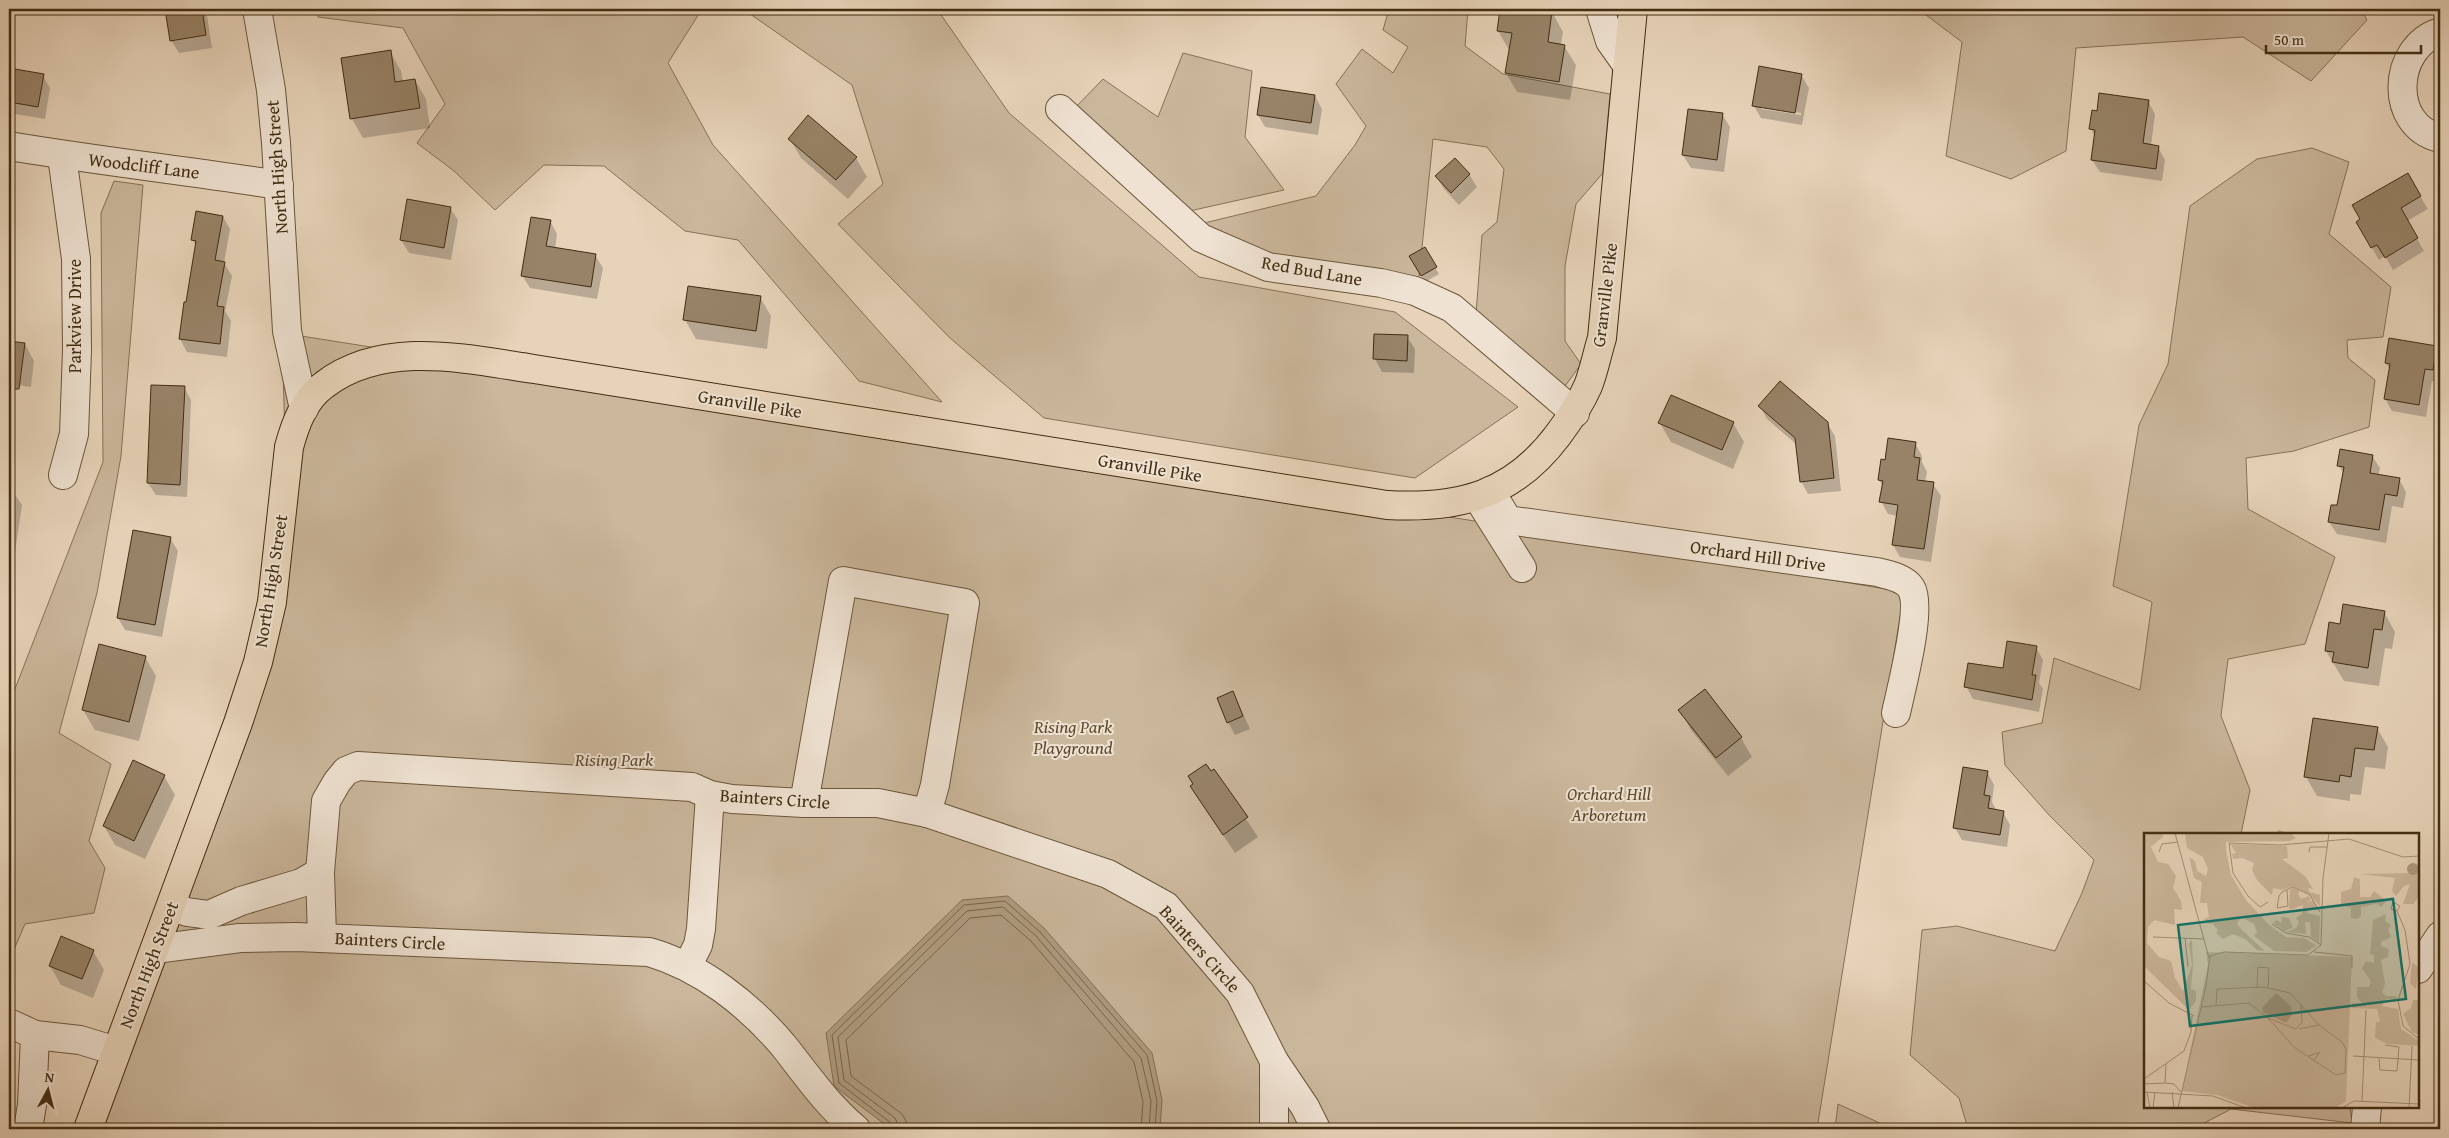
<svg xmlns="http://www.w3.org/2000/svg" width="2449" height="1138" viewBox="0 0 2449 1138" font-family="'Gentium Book Plus',serif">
	<rect width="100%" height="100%" fill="#e7d3b9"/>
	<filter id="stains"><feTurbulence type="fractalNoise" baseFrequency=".004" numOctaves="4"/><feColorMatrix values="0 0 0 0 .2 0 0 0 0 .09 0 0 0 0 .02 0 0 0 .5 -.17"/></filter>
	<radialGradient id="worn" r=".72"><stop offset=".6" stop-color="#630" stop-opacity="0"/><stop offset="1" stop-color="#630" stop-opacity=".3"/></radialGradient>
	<g fill="#cbb79c" stroke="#867256">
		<polygon points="317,9 702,9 668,63 713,145 942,402 859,381 738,240 685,231 604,166 544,165 495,210 454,171 417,143 445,104 403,28 318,17"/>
		<polygon points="743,9 937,9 1009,113 1199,277 1395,312 1518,407 1415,478 1044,418 950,338 838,224 883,184 852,85"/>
		<polygon points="1389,9 1468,9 1465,46 1503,74 1610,94 1603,173 1576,204 1565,266 1565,341 1581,364 1560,393 1476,314 1482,235 1497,222 1504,169 1487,147 1433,139 1419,277 1239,251 1200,224 1316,196 1355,145 1366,126 1336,84 1362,49 1393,73 1408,47 1383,30"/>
		<polygon points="1918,9 2361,9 2367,20 2311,81 2243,37 2076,48 2066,151 2011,179 1946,156 1962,42"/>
		<polygon points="1183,53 1252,71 1245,137 1284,190 1185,212 1074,109 1103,79 1158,117"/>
		<polygon points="2312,148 2349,162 2329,234 2391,287 2383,337 2347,340 2348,358 2375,380 2369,427 2294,451 2246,458 2248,509 2335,557 2305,644 2228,659 2221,716 2250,790 2241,834 2145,834 2145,1107 2350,1107 2352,1123 2231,1109 2193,1129 1968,1129 1959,1098 1910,1055 1922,930 1957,926 2055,951 2082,893 2094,860 2049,815 2005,765 2002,732 2042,723 2054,658 2140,690 2152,602 2113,586 2139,425 2168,364 2190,206 2257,159"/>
		<polygon points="114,181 143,185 121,456 97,593 59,733 111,764 89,841 105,868 94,913 25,924 9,961 9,700 13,694 103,462 101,213"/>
		<polygon points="282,333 1481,522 1904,592 1817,1129 88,1129 238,723 286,474"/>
		<polygon points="1838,1104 1893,1129 1835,1129"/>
	</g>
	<polygon fill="#af9b80" stroke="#836f54" points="1008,896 1044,928 1152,1053 1162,1100 1160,1129 891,1129 834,1086 826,1033 962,900"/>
	<g fill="#0003" fill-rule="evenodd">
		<polygon points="166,9 206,9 212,48 179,53 171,40"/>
		<polygon points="1502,9 1529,9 1552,12 1563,32 1561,45 1564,46 1576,65 1570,100 1517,92 1506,73 1509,50 1498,31"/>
		<polygon points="390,52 401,71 403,82 415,80 426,99 430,128 363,138 352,119"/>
		<polygon points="9,70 43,76 50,88 45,119 9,113"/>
		<path d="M1801,75l8,13 -7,37 -41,-7 -7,-12zM1761,106l40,7v2l-40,-6z"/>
		<polygon points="1315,96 1322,109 1318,135 1265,127 1258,115"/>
		<polygon points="2148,101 2155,114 2151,146 2158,147 2165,160 2162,181 2100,172 2092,160 2095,137 2091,129 2098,112"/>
		<polygon points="1722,114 1730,127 1724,172 1691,168 1683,155"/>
		<polygon points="790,139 856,158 867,177 848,199 801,158"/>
		<polygon points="1469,174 1477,187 1459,205 1444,189 1436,176"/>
		<polygon points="2407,175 2428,209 2407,221 2424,251 2393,270 2385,256 2379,260 2357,222"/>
		<polygon points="450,208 458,220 451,260 409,253 401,240"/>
		<polygon points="223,217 230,229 224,263 232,276 225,311 231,321 227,357 187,352 180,339 197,247 192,239"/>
		<polygon points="550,221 557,234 555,249 595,255 603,268 597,299 530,288 522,275"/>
		<polygon points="1424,249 1439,274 1425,282 1411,257"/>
		<polygon points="760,297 771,316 767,349 696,339 685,320"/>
		<polygon points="1407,337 1415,349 1414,373 1382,372 1375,359"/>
		<polygon points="9,342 25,344 34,361 31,387 11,384 9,396"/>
		<polygon points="2436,347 2440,354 2440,382 2432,381 2426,417 2392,411 2385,399 2390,370 2386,363"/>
		<polygon points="184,387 191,400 187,497 156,495 148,483"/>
		<polygon points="1760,406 1827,423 1835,436 1841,491 1808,494 1801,481 1797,445 1767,419"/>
		<polygon points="9,422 13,429 9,452"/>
		<polygon points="1660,423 1733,423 1744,442 1733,469 1671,442"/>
		<polygon points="1915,443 1922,456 1922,462 1927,472 1925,482 1933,484 1941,496 1931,562 1900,557 1893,545 1897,516 1888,514 1881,501 1883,487 1879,480 1886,461"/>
		<polygon points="2372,456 2380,468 2378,476 2399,479 2406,492 2403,508 2392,506 2386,543 2337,534 2329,522 2338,507 2344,474 2339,466"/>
		<polygon points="9,486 22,505 14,559 9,558"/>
		<polygon points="170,538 178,551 162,637 125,630 118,618"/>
		<polygon points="2384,612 2395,632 2392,649 2385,648 2379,686 2344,681 2326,651 2341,625"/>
		<polygon points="2036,647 2043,660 2039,683 2043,689 2039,712 1973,699 1966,686 2004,670"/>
		<polygon points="145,657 156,676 139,741 95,730 83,710"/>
		<polygon points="1705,691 1741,738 1752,757 1728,776 1691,730 1680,710"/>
		<polygon points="1233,692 1250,729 1235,735 1228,722"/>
		<polygon points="2377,728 2388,747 2385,769 2365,767 2361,795 2350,794 2350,801 2317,796 2306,777"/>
		<polygon points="1214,771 1258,837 1235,853 1191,787"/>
		<polygon points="1987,772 1994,785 1992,802 1997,811 2003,812 2010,825 2007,847 1962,840 1955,828"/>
		<polygon points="164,776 175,795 145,859 115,845 104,826"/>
		<polygon points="2278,830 2291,834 2276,834"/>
		<polygon points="93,951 104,970 93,998 61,985 50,966"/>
	</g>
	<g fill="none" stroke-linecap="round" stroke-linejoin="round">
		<g stroke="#786448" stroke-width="1">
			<polyline points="893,1129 891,1123 839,1083 832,1035 964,905 1005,901 1040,932 1147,1055 1157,1101 1155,1129"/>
			<polyline points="900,1129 895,1118 844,1080 838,1037 967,911 1003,907 1036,936 1141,1058 1151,1101 1149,1129"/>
			<polyline points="907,1129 906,1121 902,1114 851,1076 846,1040 970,918 1001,915 1031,941 1134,1062 1143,1102 1141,1129"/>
		</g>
	</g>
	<g fill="#988368" stroke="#422d11">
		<polygon points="165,9 202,9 206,35 170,41"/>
		<polygon points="1500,9 1537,9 1552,11 1548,42 1565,45 1559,82 1505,73 1512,33 1497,31"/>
		<polygon points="391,50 395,82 415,79 420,108 350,119 341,58"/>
		<polygon points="1759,66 1802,74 1795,113 1752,106"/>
		<polygon points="9,68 44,74 38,107 9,102"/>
		<polygon points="1261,87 1315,95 1311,123 1257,115"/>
		<polygon points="2099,93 2149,100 2143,143 2159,146 2156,169 2091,160 2095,130 2089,129 2092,110 2097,111"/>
		<polygon points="1688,109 1723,113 1717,160 1682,155"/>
		<polygon points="808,115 857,157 836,180 788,139"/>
		<polygon points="1455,158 1470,174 1451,193 1435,176"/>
		<polygon points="2408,173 2421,196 2401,208 2418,238 2385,258 2377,245 2371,248 2356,222 2360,219 2352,205"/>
		<polygon points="407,199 451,207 444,248 400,240"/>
		<polygon points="196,211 223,216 215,260 225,262 217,306 224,307 220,344 179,339 184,302 186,302 196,241 191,240"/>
		<polygon points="531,217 551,220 546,246 596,254 591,287 521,276"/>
		<polygon points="1425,247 1437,267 1421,276 1409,256"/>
		<polygon points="688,286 761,296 756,331 683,320"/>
		<polygon points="1374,334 1408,335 1407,361 1373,359"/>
		<polygon points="2389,338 2437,346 2433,370 2425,369 2419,405 2384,399 2390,364 2385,363"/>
		<polygon points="9,341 25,343 19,389 9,389"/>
		<polygon points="1780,381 1828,422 1834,478 1800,482 1795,438 1758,406"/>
		<polygon points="151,385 185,386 180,485 147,483"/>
		<polygon points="1671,395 1734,422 1722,450 1658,423"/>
		<polygon points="1888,438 1916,442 1914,457 1920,458 1917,480 1934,482 1924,549 1892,545 1898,505 1879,502 1883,481 1878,480 1881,459 1885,460"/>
		<polygon points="2340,449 2373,455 2370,473 2400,478 2397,496 2385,494 2379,530 2328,522 2331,505 2337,505 2344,467 2337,466"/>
		<polygon points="133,530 171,537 155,625 117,618"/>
		<polygon points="2343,604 2385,611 2382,630 2374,629 2368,668 2332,662 2334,652 2325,651 2329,622 2340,624"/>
		<polygon points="2007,641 2037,646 2032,675 2036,675 2032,700 1964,687 1968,663 2003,668"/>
		<polygon points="99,644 146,656 129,722 82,710"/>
		<polygon points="1705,689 1742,737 1716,758 1678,710"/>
		<polygon points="1233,691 1243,716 1227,723 1217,698"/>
		<polygon points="2313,718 2378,727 2374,750 2355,748 2351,777 2340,775 2339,782 2304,777"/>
		<polygon points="133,760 165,775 134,841 103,826"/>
		<polygon points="1206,764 1211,771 1214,769 1248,817 1223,835 1190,786 1193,784 1188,776"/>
		<polygon points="1963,767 1988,771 1984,795 1990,796 1988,808 2004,811 2000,835 1953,828"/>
		<polygon points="61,936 94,950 82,979 49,966"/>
	</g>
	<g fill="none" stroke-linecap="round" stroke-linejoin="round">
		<g stroke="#6b563b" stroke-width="30">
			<g id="minor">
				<polyline points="257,9 271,90 276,143 287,331 304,409"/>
				<polyline points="1600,9 1610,41 1627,65"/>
				<path d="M2440,32c-48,15 -52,94 0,106"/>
				<polyline points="1060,109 1201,238 1268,267 1381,283 1415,291 1452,308 1575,413"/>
				<path d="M9,146c90,15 180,25 270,39"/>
				<polyline points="62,156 76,259 77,350 74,434 63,475"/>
				<path d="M1490,491l18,29 369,52c12,3 28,6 34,16 12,19 -10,101 -15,125"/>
				<polyline points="1483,506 1522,568"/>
				<polyline points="804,803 843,581 965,603 935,785 927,813"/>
				<polyline points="171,906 187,912 209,915 241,901 301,883 320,872"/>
				<polyline points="322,937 320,872 326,801 337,782 346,771 358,766 692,787 710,795 732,799 804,803 878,803 927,813 1108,874 1166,906 1240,993 1274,1061 1274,1129"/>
				<path d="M155,949l85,-11 56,-1 353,15c52,15 99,52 134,93 23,29 44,60 73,84"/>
				<polyline points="688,965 698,945 701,929 710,795"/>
				<polyline points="2418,969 2440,936"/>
				<polyline points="9,1023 35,1035 80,1040 116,1051"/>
				<polyline points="1274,1061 1305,1107 1316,1129"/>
				<polyline points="28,1129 32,1105 35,1035"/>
				<polyline points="2365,1129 2367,1107"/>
			</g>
		</g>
		<g stroke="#422d11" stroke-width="30">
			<path id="highway" d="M88,1129l150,-406 20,-61 14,-60 17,-155c6,-22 15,-48 35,-62 60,-46 142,-26 210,-16l853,136c73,4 126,-10 171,-70 12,-16 22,-31 30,-49 6,-15 9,-32 14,-48l31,-329"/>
		</g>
		<use href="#minor" stroke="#efe2d2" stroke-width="28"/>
		<use href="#highway" stroke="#e7d3b9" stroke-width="28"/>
	</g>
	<g text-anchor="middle" stroke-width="4" stroke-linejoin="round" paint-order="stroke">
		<g font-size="18" fill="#422d11" stroke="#efe2d2">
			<text transform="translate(144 166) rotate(7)" y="6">Woodcliff Lane</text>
			<text transform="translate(277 167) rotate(-94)" y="6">North High Street</text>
			<text transform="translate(1312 271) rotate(10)" y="6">Red Bud Lane</text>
			<text transform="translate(1605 295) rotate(-83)" y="6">Granville Pike</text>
			<text transform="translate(75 316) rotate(-90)" y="6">Parkview Drive</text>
			<text transform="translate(750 404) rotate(9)" y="6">Granville Pike</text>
			<text transform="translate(1150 468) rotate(9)" y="6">Granville Pike</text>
			<text transform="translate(1758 556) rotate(8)" y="6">Orchard Hill Drive</text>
			<text transform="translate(271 581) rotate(-81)" y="6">North High Street</text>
			<text transform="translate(775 799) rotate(4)" y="6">Bainters Circle</text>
			<text transform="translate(390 941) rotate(3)" y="6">Bainters Circle</text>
			<text transform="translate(1200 949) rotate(48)" y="6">Bainters Circle</text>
			<text transform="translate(149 965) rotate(-69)" y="6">North High Street</text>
		</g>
		<g font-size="18" font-style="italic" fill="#5d492d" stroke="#efe2d2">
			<text x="1073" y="733">Rising Park<tspan x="1073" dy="21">Playground</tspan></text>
			<text x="614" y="766">Rising Park</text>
			<text x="1609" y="800">Orchard Hill<tspan x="1609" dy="21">Arboretum</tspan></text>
		</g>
	</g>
	<g transform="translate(2144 833)">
		<rect width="275" height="275" fill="#e7d3b9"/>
		<path d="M0,0h17l3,3 -13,11 7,15 10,2 8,12 -3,12 8,13 1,9 -8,-1 1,16 -21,-5 -6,7 -1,16 12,14 12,4 4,17 8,13 9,-26 -3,-22 3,-3 1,24 -2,25 5,2v10l-7,9 -45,-44zM41,0h105l6,5 -6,3 -64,1v8l5,25 15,25 22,24 18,13 18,1 12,7 -9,7 -33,-1 -20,-15 3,-4 -3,-8 -13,-7 -4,7 5,6 23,21 -8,-1 -12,-11 -12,-5 -10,5 -7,-6 2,-3 -5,-6 -7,-1 -2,-4 5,-2 -2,-14h-7l2,-21 -8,-4 -5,-21 6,4 2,10 9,5 2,-7 -5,-12 -16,-9zM86,11l57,2 1,12 -6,1 24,18 7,12 -5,-1 1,4 11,3v11l-10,-11 -17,-9 -11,4 -9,-2 -1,7 -15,-15 -5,-10 2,-7 -12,-5 -9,1 -1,-5 4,-1zM275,40v24l-6,7h-10l7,-20 -6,2 -8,10 -4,-5 3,-13 -35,-4zM210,44l6,2v18h10l4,-6 12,10 -4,6 -6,-3 -15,3v9l-4,3 -6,-1v-10l-10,-3v-13l10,-3zM149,55l7,3 -2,3 3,5 8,-3 2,3 -4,4 6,-3 4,9h-10v4l13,3 -1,27 -8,-6 -1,-15h-5l1,12 -20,-2 10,-4 3,-6 -3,-4 6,-4 1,-9 -14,5 1,-21zM242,81l-1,7 6,4 -3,5 3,7 -10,5v4l8,3 -1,8 -7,3 4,24 -3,8 4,4h10l1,3h-11l-4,7 16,3 3,20 18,12v5l-31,-2 -13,-6 1,-16h4l-3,-13 -25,-1v-5l11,1 -6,-6v-11h12l2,-5 -9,-14 4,-7 8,2v-8l-4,-1 3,-34zM138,84l7,1 4,10 -9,3 -11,-8 3,-3 5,3zM62,119l146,5 -6,144 -11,7h-80l-38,-13 -35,-4 26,-127zM268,129l7,6 -3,21 -6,-6zM269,167h6v35l-7,-3 -9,-18 8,-6z" fill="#cbb79c"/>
		<path d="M263 36a6 6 0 1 1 12 0a6 6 0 1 1-12 0ZM132,160l15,13 1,9 -6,8 -23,-11 -1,-4z" fill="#af9b80"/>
		<path fill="none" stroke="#a59176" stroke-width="1" d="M31,0l34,125M15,19l3,-8 16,-2M165,19l1,-5h17M143,57l1,16 -11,2 2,-12 3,-4 10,-5h1l17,8 10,17M124,69l-8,5 -12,-11 -15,-23 -4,-30 51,2 69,-6 54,18 16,-1M253,78l-6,-2 2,-7 7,4 -3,5 8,19 5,34 -12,36 5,26 16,13M128,91l14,9 23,4 12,8M9,104l51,2M41,105l3,29M170,119l38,4v12M0,148l25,22 25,13M113,154l1,-20 11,1 -1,19M72,172l1,-16 47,-2 26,6 29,32 23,17 4,7 -1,24 -9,2 -41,-27 -27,-30M58,174l47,-4 19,15 28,11 6,-7 -1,-17M155,196l20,-4M165,223l11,-4 -6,8M209,223l66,4M235,225l1,12 17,1 2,-24 -14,-2M0,246l40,-28 7,-19 1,-16M21,250l9,1 7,8M0,251l21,-1 1,-19M0,259l69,4 33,12M3,259l3,16M28,259l2,16M218,268l4,-91M9,275l2,-16M34,275l28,-122 4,-30 14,-4 84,3 13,-10 2,-67 6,-45M198,275l12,-7 65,3M265,275l3,-62"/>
		<path fill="#0f766e" fill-opacity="0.15" stroke="#0f766e" stroke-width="2.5" d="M249,66l13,100 -216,27 -12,-101z"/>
		<rect width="275" height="275" fill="none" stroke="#422d11" stroke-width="2.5"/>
	</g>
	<rect width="2449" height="1138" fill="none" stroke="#e7d3b9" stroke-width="30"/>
	<rect x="10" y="10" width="2429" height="1118" fill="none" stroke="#422d11" stroke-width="2.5"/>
	<rect x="15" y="15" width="2419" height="1108" fill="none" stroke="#422d11"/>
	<g transform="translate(48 1090) rotate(7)" stroke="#efe2d2" stroke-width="4" paint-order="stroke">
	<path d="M0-4L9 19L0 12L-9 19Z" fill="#422d11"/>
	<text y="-8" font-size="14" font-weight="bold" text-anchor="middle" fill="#422d11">N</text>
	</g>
	<path d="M2266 45v8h155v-8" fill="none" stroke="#422d11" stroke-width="2.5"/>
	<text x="2274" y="45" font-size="15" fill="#422d11" stroke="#efe2d2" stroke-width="4" paint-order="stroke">50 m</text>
	<rect width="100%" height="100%" filter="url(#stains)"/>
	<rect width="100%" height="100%" fill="url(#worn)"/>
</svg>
